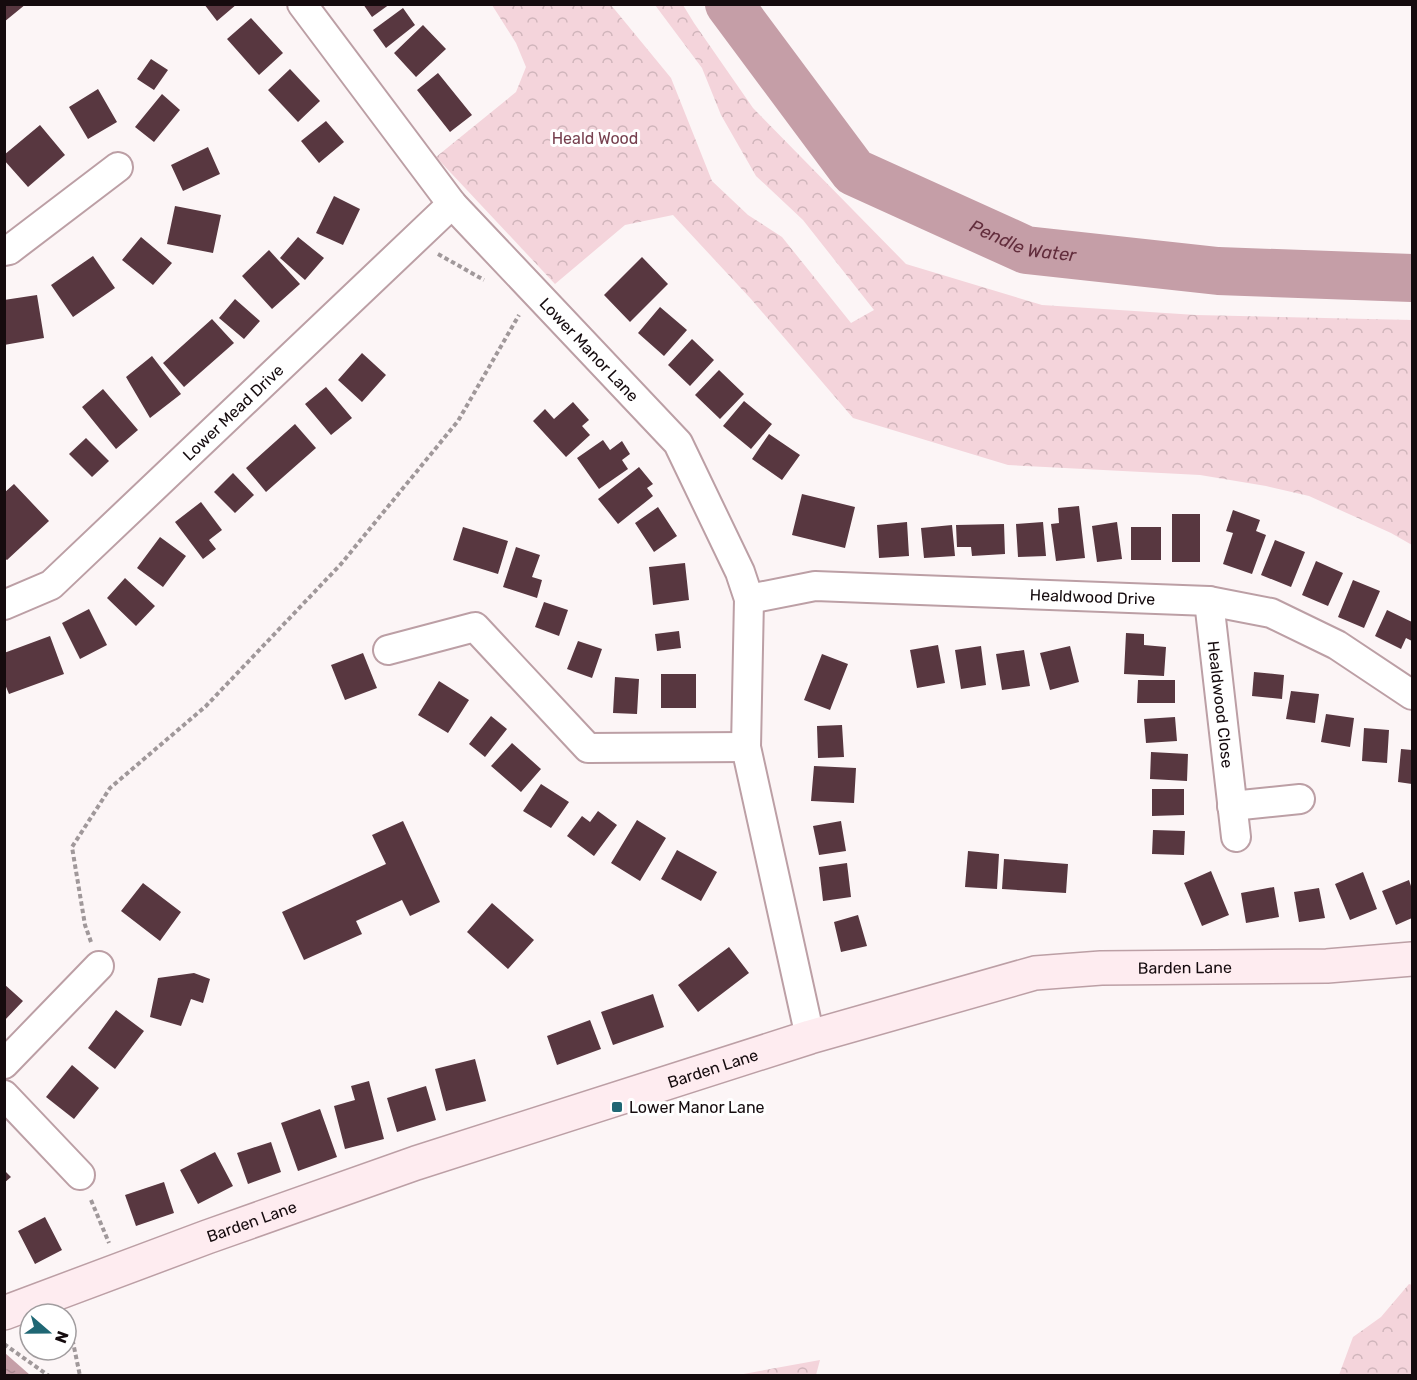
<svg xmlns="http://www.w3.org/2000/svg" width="1417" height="1380" viewBox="0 0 1417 1380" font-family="Rubik,sans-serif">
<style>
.forest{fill:url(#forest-crowns)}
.water{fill:url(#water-ripples)}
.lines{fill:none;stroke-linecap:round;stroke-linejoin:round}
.river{stroke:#c59ea7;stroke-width:48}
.building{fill:#583740}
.street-casing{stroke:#bc9fa5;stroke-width:32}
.secondary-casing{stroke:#bc9fa5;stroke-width:36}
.path{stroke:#a0989a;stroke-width:4;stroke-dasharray:4.5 3;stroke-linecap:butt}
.street{stroke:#fff;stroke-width:28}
.secondary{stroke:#feecf0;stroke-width:33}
.poi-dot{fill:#1f6774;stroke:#fff;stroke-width:2}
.labels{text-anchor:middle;stroke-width:6;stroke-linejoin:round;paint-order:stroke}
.park-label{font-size:16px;fill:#77404f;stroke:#fff}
.street-label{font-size:16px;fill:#150b0e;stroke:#fff}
.poi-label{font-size:16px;fill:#150b0e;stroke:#fff;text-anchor:start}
.water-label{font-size:18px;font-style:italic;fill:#622d3c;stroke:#fff}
</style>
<defs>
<pattern id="forest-crowns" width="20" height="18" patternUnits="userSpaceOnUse" patternTransform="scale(1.5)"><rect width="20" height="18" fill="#f4d4db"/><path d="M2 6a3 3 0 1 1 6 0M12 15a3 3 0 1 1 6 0" fill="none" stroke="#d0b5bb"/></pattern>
<pattern id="water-ripples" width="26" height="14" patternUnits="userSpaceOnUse" patternTransform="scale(1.5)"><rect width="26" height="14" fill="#c59ea7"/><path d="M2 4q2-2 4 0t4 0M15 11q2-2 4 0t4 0" fill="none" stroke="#a8878f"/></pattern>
</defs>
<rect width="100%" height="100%" fill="#fcf5f6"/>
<!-- forest -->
<path class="forest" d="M492 5H611L671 78 712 181 748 215 782 237 851 323 874 310 803 220 756 176 721 115 702 68 655 5H683L694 23 753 108 906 264 1042 305 1196 315 1412 320V545L1391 533 1309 496 1266 486 1200 475 1008 465 853 418 751 299 673 215 625 225 555 284 436 157 516 92 526 67 516 43Z
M1409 1284 1412 1285V1375H1339L1353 1337 1381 1317Z
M820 1360 816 1375H738Z"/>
<!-- water -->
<path class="water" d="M5 1353 30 1375H5Z"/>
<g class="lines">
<!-- river -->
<path class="river" id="s1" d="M729 4 854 172 1026 250 1218 271 1412 278"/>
</g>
<!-- building -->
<path class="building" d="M4 4H26L4 22Z
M204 4H237L217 21Z
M363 4H390L372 17Z
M403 8 415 25 386 48 373 30Z
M251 18 283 53 259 75 227 39Z
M423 25 446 49 416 77 394 53Z
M151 59 168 70 154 90 137 79Z
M290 69 320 101 298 122 268 90Z
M438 73 472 115 450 132 417 90Z
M98 89 117 122 88 139 69 107Z
M162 94 180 110 154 142 135 127Z
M326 121 344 142 319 163 301 141Z
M40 125 65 155 28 187 4 160V155Z
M208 147 220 174 183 191 171 165Z
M334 196 360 209 343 245 316 233Z
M175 206 221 215 213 253 167 244Z
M141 237 172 263 153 285 122 260Z
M298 237 324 258 305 280 280 258Z
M269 250 300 284 272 309 242 276Z
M93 256 115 288 73 317 51 285Z
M642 257 668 284 630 322 604 295Z
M37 295 44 338 4 345V300Z
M235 299 260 321 244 339 219 318Z
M660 307 687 330 664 356 638 333Z
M212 319 234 343 184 387 163 363Z
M692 339 714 360 690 386 668 365Z
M362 353 386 375 362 402 338 380Z
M152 356 181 394 150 418 126 377Z
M719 370 744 394 720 419 695 395Z
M326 387 352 418 331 435 305 404Z
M103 389 138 430 116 449 82 407Z
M744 401 772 424 751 449 723 426Z
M573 402 589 420 582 426 590 435 566 457 533 421 545 409 554 419Z
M295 424 316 448 266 492 246 468Z
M769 434 800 455 782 480 752 459Z
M86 438 109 461 92 477 69 454Z
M603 440 610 450 622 441 630 454 622 460 628 469 599 489 577 458Z
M639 467 653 484 647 488 653 496 618 524 598 499Z
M233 473 254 495 235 513 214 492Z
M14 484 49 521 7 560 4 558V493Z
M802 494 855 507 845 548 792 535Z
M201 502 222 530 209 540 216 549 203 559 175 522Z
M1079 506 1085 558 1056 561 1051 524 1059 523 1058 508Z
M658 507 677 536 654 552 635 523Z
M1233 510 1260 520 1256 531 1266 535 1252 574 1223 564 1233 533 1226 531Z
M1172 514H1200V562H1172Z
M907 522 909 556 879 558 877 525Z
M1043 522 1046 556 1018 557 1016 524Z
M1117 522 1122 559 1097 562 1092 526Z
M1004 524 1005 554 972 556 971 547H957L956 525Z
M952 525 955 556 924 558 921 528Z
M463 527 508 541 498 574 453 560Z
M1131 527H1161V560H1131Z
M160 537 186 556 163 587 137 568Z
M1275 540 1305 552 1291 587 1261 575Z
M516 547 540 555 532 577 542 580 537 598 503 587Z
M1316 561 1343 573 1328 606 1302 595Z
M685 563 689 600 653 605 649 567Z
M125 578 155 606 136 626 107 598Z
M1353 580 1380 591 1364 628 1338 617Z
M544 602 568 610 559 636 535 627Z
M89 609 107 645 80 659 62 623Z
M1387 610 1412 622V641L1406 638 1401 649 1375 636Z
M679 631 681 648 657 651 655 634Z
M1126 633 1144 634V645L1166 647 1164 676 1124 674Z
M50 636 64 674 9 694 4 682V653Z
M578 641 602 649 592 678 567 669Z
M938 645 945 683 917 688 910 650Z
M981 646 986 685 961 689 955 650Z
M1070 646 1079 682 1050 690 1040 653Z
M1024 650 1030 686 1002 690 996 654Z
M363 653 377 688 345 700 331 665Z
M822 654 848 664 830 710 804 700Z
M1254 672 1284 675 1282 699 1252 696Z
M661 674H696V708H661Z
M615 677 639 679 637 714 613 713Z
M1138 680H1175V703H1137Z
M439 681 469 700 448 733 418 715Z
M1291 691 1319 694 1315 723 1286 719Z
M1326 714 1354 718 1350 747 1321 742Z
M491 716 507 729 485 757 469 744Z
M1175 717 1177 741 1146 743 1144 719Z
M842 725 844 757 818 758 817 726Z
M1364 728 1389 730 1387 763 1362 761Z
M512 743 541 769 521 792 491 766Z
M1401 749 1412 750V784L1398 782Z
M1151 752 1188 754 1187 781 1150 779Z
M814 766 856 768 854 803 811 801Z
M541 784 569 802 551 828 523 811Z
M1152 789H1184V815L1152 816Z
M598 811 617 825 594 856 567 836 582 816 590 822Z
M637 820 666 838 640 881 611 863Z
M403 821 440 902 410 916 402 900 356 921 362 934 304 960 282 912 386 864 372 835Z
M841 821 846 851 819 855 813 826Z
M1153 830 1185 831 1184 855 1152 854Z
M677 850 717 872 701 901 661 879Z
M968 851 999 854 997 889 965 887Z
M1004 859 1068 864 1066 893 1002 889Z
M847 863 851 897 823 901 819 867Z
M1211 871 1229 915 1202 926 1184 883Z
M1363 872 1377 909 1350 920 1335 884Z
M1409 880 1412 889V918L1396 925 1382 891Z
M143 883 181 912 160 941 121 911Z
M1274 887 1279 917 1246 923 1241 893Z
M1319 888 1325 918 1299 922 1294 892Z
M492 903 534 940 508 969 467 932Z
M858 915 867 946 841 952 834 922Z
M729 947 749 973 698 1012 678 985Z
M194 973 210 979 203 1003 191 999 181 1026 150 1017 158 978Z
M4 984 23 1001 4 1021Z
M653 994 664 1027 613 1045 601 1012Z
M116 1010 144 1031 115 1069 88 1048Z
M590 1020 601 1049 557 1065 547 1036Z
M475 1059 486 1101 446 1111 435 1069Z
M72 1065 99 1088 74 1119 46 1097Z
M369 1081 384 1139 345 1149 334 1106 355 1100 351 1086Z
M426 1086 436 1120 397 1132 387 1098Z
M320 1109 337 1157 298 1171 281 1123Z
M271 1142 281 1172 248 1184 237 1153Z
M215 1152 233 1186 198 1204 180 1170Z
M4 1170 11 1177 4 1183Z
M164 1182 174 1213 136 1226 125 1195Z
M45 1217 62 1250 35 1264 18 1231Z"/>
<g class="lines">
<!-- street casing -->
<g class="street-casing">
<g id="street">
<path id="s2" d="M302 4 452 204 678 443 740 572 749 599 746 747 810 1037"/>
<path d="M4 251 9 250 118 167"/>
<path id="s3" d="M749 599 815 586 1209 601 1271 613 1337 645 1412 695"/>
<path id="s4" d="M1209 601 1236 837"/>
<path id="s5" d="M4 605 51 585 452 204"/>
<path d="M388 650 475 627 588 748 746 747"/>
<path d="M1232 806 1300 799"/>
<path d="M4 1064 99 966"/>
<path d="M4 1095 80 1175"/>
</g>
</g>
<!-- secondary casing -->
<g class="secondary-casing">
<g id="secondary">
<path id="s6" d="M4 1313 207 1237 416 1163 810 1037 1035 973 1101 968 1327 966 1412 959"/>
</g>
</g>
<!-- path -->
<path class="path" d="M438 254 484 280
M91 942 85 925 72 847 110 788 206 706 341 564 458 421 519 315
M91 1200 109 1243
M68 1318 80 1376
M4 1344 49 1376"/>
<!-- street -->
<use href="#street" class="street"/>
<!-- secondary -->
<use href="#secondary" class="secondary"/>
</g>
<!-- markers -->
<rect class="poi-dot" x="611" y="1101" width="12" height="12" rx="3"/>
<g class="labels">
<!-- park labels -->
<g class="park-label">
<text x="595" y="144">Heald Wood</text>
</g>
<!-- street labels -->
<g class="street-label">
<text dy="6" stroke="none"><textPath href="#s2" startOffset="450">Lower Manor Lane</textPath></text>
<text dy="6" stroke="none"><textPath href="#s5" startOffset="302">Lower Mead Drive</textPath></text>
<text dy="6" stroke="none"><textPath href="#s3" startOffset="345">Healdwood Drive</textPath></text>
<text dy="6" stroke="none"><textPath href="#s4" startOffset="104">Healdwood Close</textPath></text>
<text dy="6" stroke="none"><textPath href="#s6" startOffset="1236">Barden Lane</textPath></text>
<text dy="6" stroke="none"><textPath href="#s6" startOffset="750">Barden Lane</textPath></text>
<text dy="6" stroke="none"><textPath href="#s6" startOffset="264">Barden Lane</textPath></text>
</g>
<!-- poi labels -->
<g class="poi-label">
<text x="629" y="1113">Lower Manor Lane</text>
</g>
<!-- water labels -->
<g class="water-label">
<text dy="6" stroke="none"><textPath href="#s1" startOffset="393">Pendle Water</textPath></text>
</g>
</g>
<!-- border -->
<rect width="1417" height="1380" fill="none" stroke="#150b0e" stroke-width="12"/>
<!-- north arrow -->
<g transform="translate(48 1332) rotate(110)"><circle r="28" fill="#ffffff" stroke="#a19d9f" stroke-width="1.5"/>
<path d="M0-4.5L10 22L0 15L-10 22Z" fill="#1f6774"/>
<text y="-9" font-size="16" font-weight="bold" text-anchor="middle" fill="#150b0e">N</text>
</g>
</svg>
